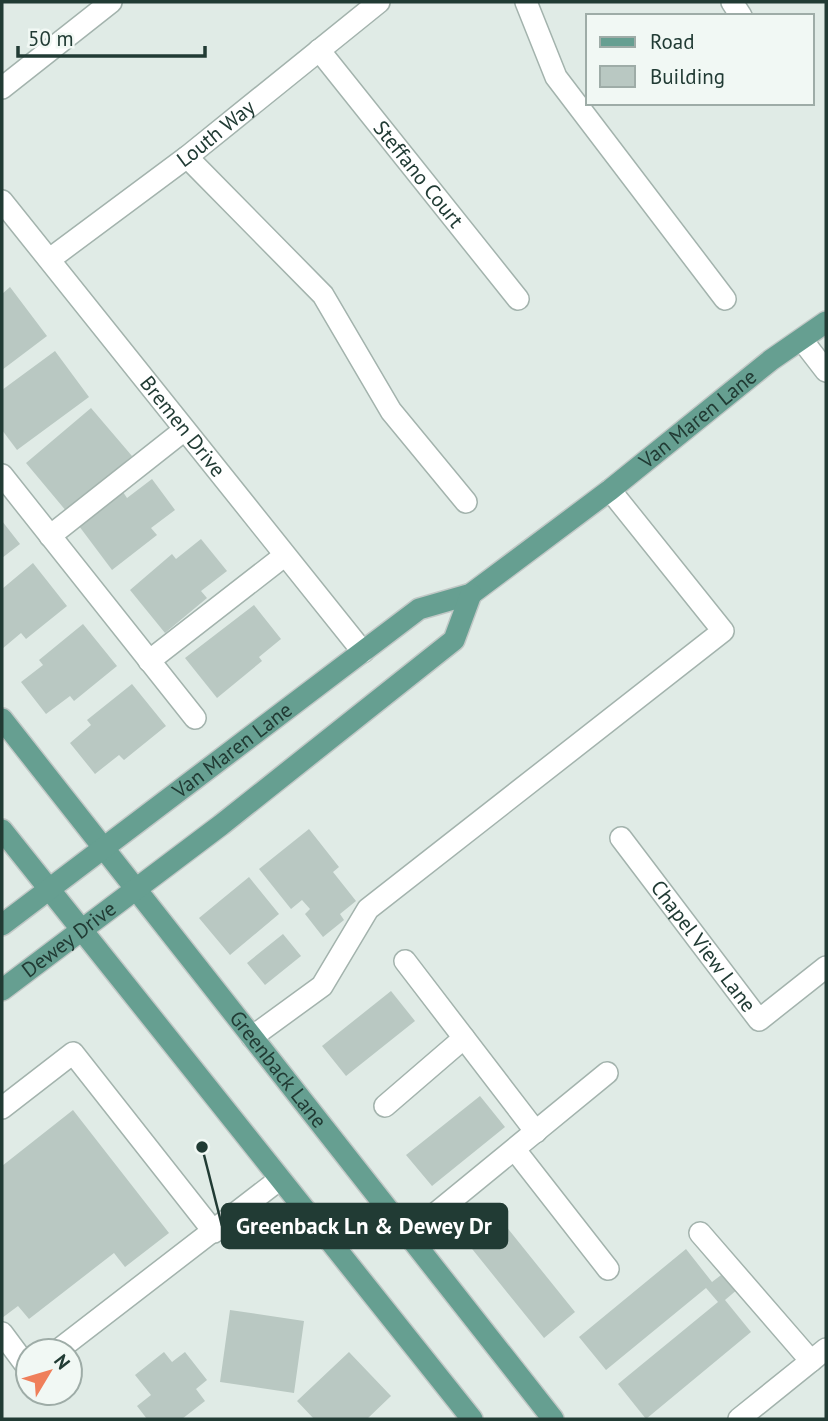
<svg xmlns="http://www.w3.org/2000/svg" width="828" height="1421" viewBox="0 0 828 1421" font-family="'PT Sans',sans-serif">
<style>
.building{fill:#b9c8c2}
.lines{fill:none;stroke-linecap:round;stroke-linejoin:round}
.minor-casing{stroke:#a3b3ad;stroke-width:24}
.major-casing{stroke:#c1c8c6;stroke-width:24}
.minor{stroke:#fff;stroke-width:21}
.major{stroke:#669f91;stroke-width:21}
.labels{text-anchor:middle;stroke-width:5;stroke-linejoin:round;paint-order:stroke}
.street-label{font-size:21px;fill:#213b34;stroke:#f1f8f4}
.leader{fill:none;stroke:#213b34;stroke-width:2.5}
.callout-dot{fill:#213b34;stroke:#f1f8f4;stroke-width:2.5}
.callout{fill:#213b34;stroke:#213b34;stroke-width:2.5}
.callout-label{font-size:23px;text-anchor:middle;font-weight:bold;fill:#fff}
</style>
<rect width="100%" height="100%" fill="#e0ebe6"/>
<!-- building -->
<path class="building" d="M10 287 47 336 2 370V294Z
M55 351 89 397 17 450 2 430V390Z
M91 408 132 456 67 512 26 463Z
M152 479 175 510 151 528 157 535 112 570 79 526 123 492 127 498Z
M2 521 20 544 2 558Z
M201 539 227 571 201 591 207 598 165 633 130 590 172 554 176 559Z
M33 563 67 606 26 639 21 633 2 649V589Z
M254 605 281 639 259 657 262 661 217 698 185 658Z
M83 624 117 666 74 701 70 696 46 714 21 682 43 665 39 660Z
M132 684 166 726 124 760 119 755 95 774 70 743 91 725 87 720Z
M309 829 339 867 333 872 356 901 340 914 344 920 323 937 305 914 310 909 302 900 291 909 259 869Z
M249 877 279 914 230 955 199 918Z
M283 934 301 956 265 985 247 963Z
M391 991 415 1021 346 1076 322 1046Z
M480 1096 505 1127 432 1186 406 1155Z
M73 1110 169 1233 125 1267 114 1253 29 1319 18 1306 2 1318V1166Z
M488 1204 575 1312 544 1338 456 1229Z
M686 1249 712 1282 725 1272 738 1289 725 1300 751 1332 646 1419 618 1384 718 1302 706 1288 606 1370 579 1337Z
M230 1310 304 1321 294 1393 220 1382Z
M164 1352 172 1362 185 1352 207 1380 196 1389 205 1401 182 1419H147L137 1406 151 1395 135 1375Z
M349 1352 391 1396 367 1419H314L297 1401Z"/>
<g class="lines">
<!-- minor casing -->
<g class="minor-casing">
<g id="minor">
<path d="M526 2 556 77 725 299"/>
<path d="M732 2 741 16"/>
<path id="s1" d="M319 50 518 299"/>
<path d="M2 88 111 2"/>
<path d="M187 157 323 295 391 411 466 502"/>
<path id="s2" d="M2 201 363 652"/>
<path id="s3" d="M50 259 187 157 379 2"/>
<path d="M802 340 826 371"/>
<path d="M2 475 195 718"/>
<path d="M50 536 183 431"/>
<path d="M149 661 284 556"/>
<path id="s4" d="M621 838 759 1020 826 967"/>
<path d="M405 961 536 1132"/>
<path d="M252 1037 322 986 368 909 723 631 610 490"/>
<path d="M385 1106 464 1038"/>
<path d="M2 1108 73 1053 214 1232"/>
<path d="M515 1150 608 1269"/>
<path d="M700 1233 811 1361"/>
<path d="M408 1236 607 1073"/>
<path d="M2 1333 28 1368"/>
<path d="M57 1351 280 1179"/>
<path d="M739 1419 826 1349"/>
</g>
</g>
<!-- major casing -->
<g class="major-casing">
<g id="major">
<path id="s5" d="M2 719 553 1419"/>
<path d="M2 830 472 1419"/>
<path id="s6" d="M2 925 419 609 471 594 610 490 771 360 826 322"/>
<path id="s7" d="M2 990 221 825 454 640 471 594"/>
</g>
</g>
<!-- minor -->
<use href="#minor" class="minor"/>
<!-- major -->
<use href="#major" class="major"/>
</g>
<g class="labels">
<!-- street labels -->
<g class="street-label">
<text dy="7" stroke="none"><textPath href="#s3" startOffset="208">Louth Way</textPath></text>
<text dy="7" stroke="none"><textPath href="#s1" startOffset="159">Steffano Court</textPath></text>
<text dy="7" stroke="none"><textPath href="#s6" startOffset="864">Van Maren Lane</textPath></text>
<text dy="7" stroke="none"><textPath href="#s2" startOffset="289">Bremen Drive</textPath></text>
<text dy="7" stroke="none"><textPath href="#s6" startOffset="289">Van Maren Lane</textPath></text>
<text dy="7" stroke="none"><textPath href="#s7" startOffset="84">Dewey Drive</textPath></text>
<text dy="7" stroke="none"><textPath href="#s4" startOffset="136">Chapel View Lane</textPath></text>
<text dy="7" stroke="none"><textPath href="#s5" startOffset="446">Greenback Lane</textPath></text>
</g>
</g>
<!-- callouts -->
<path class="leader" d="M202 1147L222 1226"/>
<circle class="callout-dot" cx="202" cy="1147" r="7"/>
<rect class="callout" x="222" y="1204" width="285" height="44" rx="7"/>
<g class="callout-label">
<text x="364" y="1234">Greenback Ln &amp; Dewey Dr</text>
</g>
<!-- border -->
<rect width="828" height="1421" fill="none" stroke="#213b34" stroke-width="7"/>
<!-- legend -->
<rect x="586" y="14" width="228" height="91" fill="#f1f8f4" stroke="#9eaca7" stroke-width="2"/>
<rect x="600" y="37" width="35" height="10" fill="#669f91" stroke="#9eaca7" stroke-width="2"/>
<text x="650" y="49" font-size="21" fill="#213b34">Road</text>
<rect x="600" y="66" width="35" height="21" fill="#b9c8c2" stroke="#9eaca7" stroke-width="2"/>
<text x="650" y="84" font-size="21" fill="#213b34">Building</text>
<!-- north arrow -->
<g transform="translate(49 1372) rotate(52)"><circle r="33" fill="#f1f8f4" stroke="#9eaca7" stroke-width="2"/>
<path d="M0-5L12 26L0 18L-12 26Z" fill="#ef7f5a"/>
<text y="-10" font-size="19" font-weight="bold" text-anchor="middle" fill="#213b34">N</text>
</g>
<!-- scale -->
<path d="M18 46v10h187v-10" fill="none" stroke="#213b34" stroke-width="3.5"/>
<text x="28" y="46" font-size="21" fill="#213b34" stroke="#f1f8f4" stroke-width="5" paint-order="stroke">50 m</text>
</svg>
